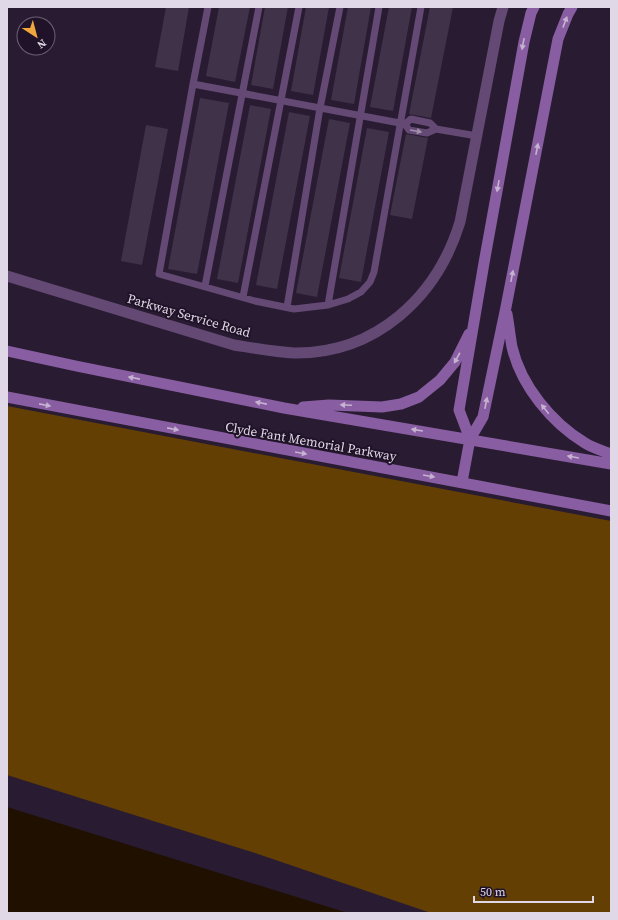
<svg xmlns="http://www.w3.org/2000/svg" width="618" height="920" viewBox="0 0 618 920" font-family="'Source Serif 4',serif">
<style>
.green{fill:#633f03}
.water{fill:#1f1000}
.building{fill:#403249}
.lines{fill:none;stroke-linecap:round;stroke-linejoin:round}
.service{stroke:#634973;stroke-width:7}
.minor{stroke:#634973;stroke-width:11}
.secondary{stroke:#885da1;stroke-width:11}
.oneway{fill:#c6b3d1}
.oneway2{fill:#a290ac}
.labels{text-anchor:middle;stroke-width:4;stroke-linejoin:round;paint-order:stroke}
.street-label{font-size:13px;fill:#e0d8e6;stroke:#201228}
</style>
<rect width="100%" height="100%" fill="#291c32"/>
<!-- green -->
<path class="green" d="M7 406 611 521V913H431L255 853 7 775Z"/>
<!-- water -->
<path class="water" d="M7 807 348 913H7Z"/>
<!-- building -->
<path class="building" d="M166 7H189L178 71 155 67Z
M219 7H250L235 82 206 76Z
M265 7H288L273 89 251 85Z
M306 7H329L313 95 291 91Z
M348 7H371L354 104 331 100Z
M389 7H412L393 111 370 107Z
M430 7H453L431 118 409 114Z
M200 98 229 103 197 274 168 269Z
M250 105 271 109 238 283 217 279Z
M289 112 310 116 277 289 256 285Z
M329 119 350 123 317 297 296 293Z
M146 125 168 129 142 265 121 261Z
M367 128 389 132 361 282 339 278Z
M406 134 428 138 412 219 390 215Z"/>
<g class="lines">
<!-- service -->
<path class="service" d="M208 7 193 84 159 274 255 301 294 309 328 305 348 299 361 292 370 282 374 272C390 184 405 95 421 7
M193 84 405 124
M436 129 430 123 411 119 405 124 409 130 427 133 436 129 477 136
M205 286 259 7
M243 297 299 7
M328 305 379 7
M287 307 320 108 340 7"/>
<!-- minor -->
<path class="minor" d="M7 276 234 345C254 348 274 352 294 353 376 354 437 297 460 222L499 21 503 7"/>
<!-- secondary -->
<path class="secondary" d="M507 314C509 325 510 336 512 347 521 386 552 423 585 443 593 448 603 451 611 454
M7 351 76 366 284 408 611 464
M7 397 611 511
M303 407 329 405 382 407 401 404 419 397 440 380 455 362 469 334
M470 439 459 410 484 263 524 42 531 13 534 7
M462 482 470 439 483 417 506 307 558 39 568 14 572 7"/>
</g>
<!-- one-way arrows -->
<defs><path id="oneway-solid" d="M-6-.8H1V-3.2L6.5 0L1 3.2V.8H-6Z"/></defs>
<g class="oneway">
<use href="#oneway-solid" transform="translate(565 22) rotate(-70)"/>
<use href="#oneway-solid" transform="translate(523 44) rotate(101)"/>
<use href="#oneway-solid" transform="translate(537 149) rotate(-79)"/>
<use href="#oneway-solid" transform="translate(498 186) rotate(100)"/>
<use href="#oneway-solid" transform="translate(512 276) rotate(-79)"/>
<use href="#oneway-solid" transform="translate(457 358) rotate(119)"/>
<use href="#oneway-solid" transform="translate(134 378) rotate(-169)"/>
<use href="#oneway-solid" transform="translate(261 403) rotate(-169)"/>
<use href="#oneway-solid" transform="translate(486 403) rotate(-79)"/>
<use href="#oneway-solid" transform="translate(45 405) rotate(11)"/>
<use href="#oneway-solid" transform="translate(346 405) rotate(-177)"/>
<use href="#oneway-solid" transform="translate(545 409) rotate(-129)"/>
<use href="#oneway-solid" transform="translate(173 429) rotate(11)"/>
<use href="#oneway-solid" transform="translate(417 430) rotate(-171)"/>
<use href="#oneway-solid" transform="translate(301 453) rotate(10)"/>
<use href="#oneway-solid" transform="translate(573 457) rotate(-170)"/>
<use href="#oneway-solid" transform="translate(429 476) rotate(10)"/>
</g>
<use class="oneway2" href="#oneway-solid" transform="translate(416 131) rotate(10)"/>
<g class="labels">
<!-- street labels -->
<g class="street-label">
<text transform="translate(189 315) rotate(16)" y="5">Parkway Service Road</text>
<text transform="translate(311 441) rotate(10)" y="5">Clyde Fant Memorial Parkway</text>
</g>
</g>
<!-- border -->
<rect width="618" height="920" fill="none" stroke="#e0d8e6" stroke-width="16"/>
<!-- north arrow -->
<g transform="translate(36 36) rotate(144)"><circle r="19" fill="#201228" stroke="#6d6174"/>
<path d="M0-3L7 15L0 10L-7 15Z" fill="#efa73e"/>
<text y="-6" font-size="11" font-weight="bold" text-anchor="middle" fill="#e0d8e6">N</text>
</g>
<!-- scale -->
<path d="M474 896v6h119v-6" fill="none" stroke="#e0d8e6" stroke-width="2"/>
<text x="480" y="896" font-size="12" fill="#e0d8e6" stroke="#201228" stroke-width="3" paint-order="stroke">50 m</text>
</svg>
